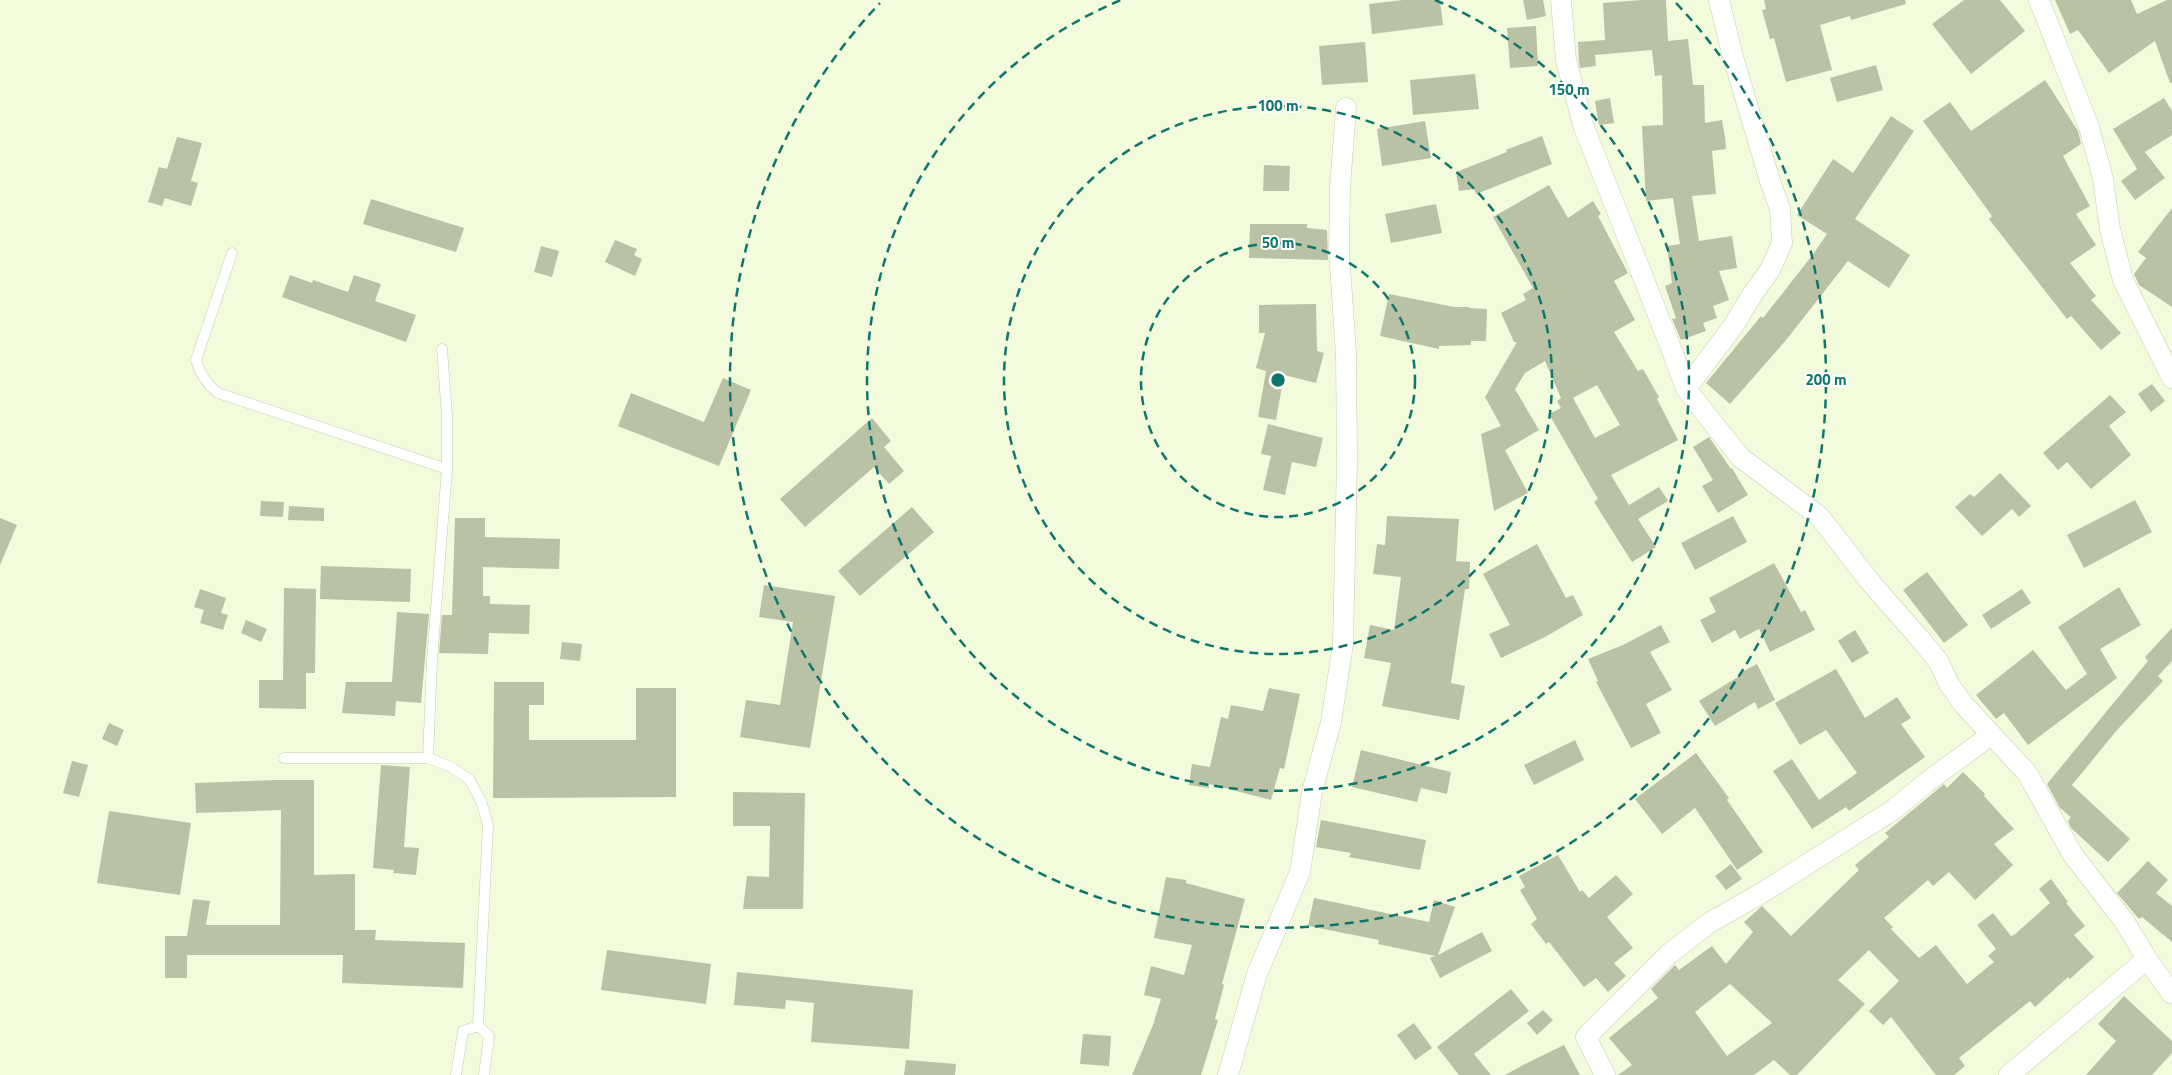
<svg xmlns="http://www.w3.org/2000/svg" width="2172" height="1075" viewBox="0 0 2172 1075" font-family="'Titillium Web',sans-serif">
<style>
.building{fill:#b9c2a4;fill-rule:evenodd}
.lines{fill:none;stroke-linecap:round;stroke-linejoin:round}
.lane-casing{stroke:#c5ceaf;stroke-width:11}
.street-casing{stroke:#c5ceaf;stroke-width:21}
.lane{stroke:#fff;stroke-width:10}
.street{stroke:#fff;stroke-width:20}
.ring{fill:none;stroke:#0f766e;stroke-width:2.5;stroke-dasharray:9 6}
.centre{fill:#0f766e;stroke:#fff;stroke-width:2.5}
.ring-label{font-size:15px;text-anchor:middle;font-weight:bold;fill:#0f766e;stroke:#fff;stroke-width:4;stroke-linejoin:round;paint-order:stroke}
</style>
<rect width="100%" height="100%" fill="#f2fbdc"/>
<!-- building -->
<path class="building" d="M1403 0H1440L1443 25 1372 34 1369 4Z
M1523 0H1543L1546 16 1527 20Z
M1641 0H1666L1668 41 1688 39 1693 85H1704L1705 123 1722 120 1725 137 1726 149 1712 151 1716 194 1692 196 1699 241 1732 236 1737 268 1719 271 1729 300 1713 306 1717 318 1703 323 1706 331 1681 340 1672 319 1676 318 1665 286 1672 283 1667 246 1680 244 1673 198 1646 201 1642 126 1663 125 1662 75 1655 76 1652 50 1595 55 1596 66 1580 68 1579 62 1578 42 1605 40 1603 3Z
M1764 0H1905L1906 4 1851 20 1850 16 1820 25 1832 70 1786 82 1774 38 1770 39 1762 10 1766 9Z
M1964 0H2000L2025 31 1971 74 1932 24Z
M2055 0H2131L2137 14 2167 0H2172V83H2170L2155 41 2109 73 2078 30 2070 34Z
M1536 26 1538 66 1510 68 1507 28Z
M1365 42 1368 82 1322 85 1319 46Z
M1876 65 1883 90 1837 102 1830 78Z
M1475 74 1479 109 1413 115 1410 80Z
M2045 80 2078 131 2081 144 2063 156 2090 206 2076 214 2096 245 2070 263 2096 296 2091 300 2121 333 2101 350 2071 316 2067 319 1989 219 1992 216 1923 121 1950 102 1971 131Z
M1610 98 1614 123 1599 125 1595 101Z
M2164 98 2172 111V135L2145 152 2165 178 2135 200 2121 181 2137 169 2113 129Z
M1891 116 1914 131 1855 219 1910 255 1889 288 1848 261 1787 339 1730 404 1706 383 1761 316 1763 318 1814 253 1827 234 1797 215 1833 159 1853 173Z
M1425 121 1431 158 1382 166 1377 129Z
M1542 136 1552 164 1476 194 1474 189 1459 191 1456 172 1507 152 1506 150Z
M177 137 202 143 191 181 198 183 191 206 165 198 162 206 148 202 159 167 167 169Z
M1264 165 1290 166 1289 191H1263Z
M1549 185 1568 218 1593 201 1601 214 1598 216 1628 273 1614 281 1635 320 1614 332 1638 371 1643 369 1659 397 1657 399 1678 440 1611 475 1629 505 1659 487 1668 501 1638 519 1656 547 1632 562 1594 502 1598 499 1549 414 1561 408 1557 401 1561 398 1545 361 1525 373 1515 389 1539 430 1505 450 1528 493 1494 511 1481 434 1501 426 1485 397 1517 342H1514L1501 313 1526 300 1523 294 1533 288 1493 217ZM1597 385 1620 425 1595 438 1573 398Z
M371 199 464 228 456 252 363 224Z
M1436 204 1442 233 1391 243 1385 214Z
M2172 208V307L2139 285 2134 274 2146 258 2138 252Z
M1250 224H1307V228L1327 230 1328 260 1249 258Z
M615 240 637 249 634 255 642 259 635 276 605 262Z
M541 246 559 251 552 277 534 272Z
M290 275 312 283 313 280 348 292 354 275 381 284 375 301 416 315 406 342 282 297Z
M1389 294 1454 307H1469V308L1487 309 1486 341H1471V345L1439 346V349L1380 336Z
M1316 304 1317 351 1324 353 1316 383 1284 375 1276 420 1258 417 1266 371 1256 368 1265 333H1259V305Z
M723 378 751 390 719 466 618 426 631 393 704 422Z
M2152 384 2165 401 2151 412 2138 394Z
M2110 395 2126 412 2109 426 2131 455 2091 489 2067 462 2058 470 2043 453Z
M872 418 891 441 884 447 904 471 889 484 874 467 805 527 780 499Z
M1268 424 1323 438 1316 467 1292 462 1285 495 1263 490 1271 456 1261 454Z
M1709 437 1731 469 1732 468 1748 495 1718 513 1702 486 1713 480 1693 447Z
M2000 473 2031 506 2019 517 2012 509 1982 536 1955 507 1970 494 1974 497Z
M2135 500 2152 532 2084 568 2067 535Z
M261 501 284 502 283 517 260 516Z
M289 506 324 508V521L288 520Z
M912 507 934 532 860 596 838 571Z
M1387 516 1459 519 1456 561 1470 562 1469 589H1465L1451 683 1465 686 1459 720 1382 706 1391 663 1364 658 1370 625 1394 630 1401 577 1373 574 1377 544 1385 545Z
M1733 516 1747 542 1695 570 1681 543Z
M0 518 17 525 0 565Z
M455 518H485V537L560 539 559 569 483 567V596H490V604L530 605 529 634 489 633 488 654 439 653 442 615H452Z
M1537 544 1566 598 1573 595 1583 615 1545 637 1501 658 1489 634 1510 625 1483 574Z
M1774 563 1801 612 1805 610 1815 630 1770 652 1759 629 1740 639 1735 630 1712 643 1700 620 1716 612 1709 598Z
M321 566 411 569 410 602 320 599Z
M1927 572 1968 625 1944 643 1903 590Z
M764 585 835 596 810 748 740 737 746 700 780 705 793 622 759 617Z
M2119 587 2141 625 2100 649 2117 678 2028 745 2004 713 1996 719 1976 695 2033 650 2066 690 2087 674 2058 627Z
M284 588 316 589 315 673H306V709L259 708V680H283Z
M200 589 226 598 221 613 228 615 223 630 200 623 204 610 194 607Z
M2022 589 2031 603 1991 629 1982 615Z
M397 612 429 614 421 703 396 701 395 716 342 713 346 682H392Z
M246 620 267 629 261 642 241 633Z
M1661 625 1670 642 1650 652 1672 690 1646 704 1661 733 1631 748 1596 682 1598 681 1588 659 1623 645Z
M2172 628V661L2158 676 2163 681 2117 730 2072 785 2130 839 2108 862 2071 828 2068 821 2071 817 2060 808 2047 784 2148 661 2145 657Z
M1855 630 1869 653 1852 663 1838 641Z
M562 642 582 644 580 661 560 659Z
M1757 664 1775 700 1758 709 1755 702 1715 726 1699 701 1741 675 1740 673Z
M1836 669 1865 718 1897 697 1911 718 1901 724 1925 757 1849 811 1846 807 1812 829 1773 771 1792 759 1819 800 1857 773 1826 730 1800 745 1775 703Z
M494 682H544V705H529V740H636V688H676V797L493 798Z
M1269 688 1300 694 1284 769 1280 768 1271 800 1209 784V788L1189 785 1192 764 1210 767 1221 717 1228 719 1231 705 1263 711Z
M109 723 124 730 117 746 102 739Z
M1575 740 1584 760 1534 785 1524 765Z
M1361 750 1451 772 1447 794 1421 788 1417 802 1352 787Z
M1696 753 1729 798 1727 800 1763 852 1737 870 1695 808 1662 834 1635 799Z
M72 761 88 765 79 797 63 793Z
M381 765 410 767 404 847 419 848 416 875 393 873 394 870 373 868Z
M1963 772 1985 794 1984 796 2014 829 1994 844 2013 865 1975 900 1949 872 1933 886 1928 880 1884 918 1893 927 1891 929 1919 958 1936 945 1967 984 1994 962 1988 956 1996 949 1977 925 1993 913 2011 936 2014 935 2050 903 2039 889 2051 879 2068 902 2066 903 2085 926 2074 935 2094 957 2070 979 2068 977 2035 1007 2030 1001 1959 1058 1965 1066 1954 1075H1936L1891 1017 1883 1025 1869 1011 1899 981 1869 950 1838 980 1865 1004 1797 1075H1790L1774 1060 1754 1075H1618L1632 1065 1609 1038 1658 998 1651 989 1675 965 1679 970 1712 946 1726 964 1753 932 1744 922 1762 906 1791 936 1859 870 1855 865 1889 837 1885 833 1944 784 1947 788ZM1730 984 1772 1023 1727 1056 1695 1012Z
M277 780H314V875L355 874V930H376L375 940 465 943 463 988 342 983 343 955H187V978H165V936H187L193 899 210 901 206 925H280L281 810 196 813 195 783Z
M733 792 805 793 803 909H743L747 876 769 877 770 826H733Z
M109 811 191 823 180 895 97 883Z
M1321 820 1426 840 1420 870 1349 857 1351 853 1316 847Z
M1558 855 1580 892 1582 890 1589 898 1616 875 1633 894 1607 917 1633 948 1614 963 1626 976 1608 992 1596 978 1584 987 1549 942 1546 944 1531 924 1537 919 1520 890 1525 887 1519 876Z
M2148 861 2168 880 2156 893 2172 906V942L2142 917 2139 919 2117 893Z
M1731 864 1742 879 1726 890 1715 876Z
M1166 877 1186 880V883L1245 899 1222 984 1224 985 1215 1019 1218 1020 1201 1075H1132L1153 1025 1161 999 1144 995 1151 966 1184 975 1192 945 1154 938Z
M1314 898 1429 922 1434 900 1455 907 1438 955 1482 932 1492 951 1440 978 1430 958 1435 956 1378 944 1379 940 1308 926Z
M607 950 711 964 706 1004 601 990Z
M737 972 913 990 909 1049 811 1042 814 1003 786 1000 785 1009 734 1005Z
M1511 989 1529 1011 1474 1054 1491 1075H1459L1437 1047Z
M2124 996 2172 1041V1053L2152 1075H2086L2116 1041 2098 1024Z
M1543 1010 1553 1020 1537 1035 1527 1023Z
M1414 1023 1432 1048 1415 1060 1397 1035Z
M1083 1034 1111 1036 1109 1066 1080 1064Z
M1564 1045 1580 1075H1505L1525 1064Z
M906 1060 956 1064 955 1075H904Z"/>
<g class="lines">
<!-- lane casing -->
<g class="lane-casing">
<path id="lane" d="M232 253 196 360C200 374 206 384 218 393L447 469
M284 758H428L451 767 469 779 481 801 488 825 478 1026
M428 758 432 660 447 469V416L442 349
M478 1026 489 1036 484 1075
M456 1075 463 1031 478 1026"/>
</g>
<!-- street casing -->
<g class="street-casing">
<path id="street" d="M1561 0 1566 60 1583 125 1671 348 1686 389 1740 457 1819 516 1871 583 1921 640 1938 661 1949 684 1964 705 2027 773 2073 855 2124 921 2147 959 2172 994
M2039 0 2089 127 2103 179 2110 229 2123 280 2172 378
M1686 389 1734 325 1752 295 1770 270 1782 243 1780 209 1770 181 1733 57 1719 0
M1228 1075 1257 974 1300 872 1312 792 1331 722 1343 644 1347 461 1346 354 1339 251 1340 187 1346 108
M1605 1075 1586 1037 1669 954 1709 923 1760 894 1893 810 1927 782 1991 735
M2009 1075 2147 959"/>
</g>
<!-- lane -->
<use href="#lane" class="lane"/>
<!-- street -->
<use href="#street" class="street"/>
</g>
<!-- distance rings -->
<g class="ring">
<circle cx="1278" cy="380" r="137"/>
<circle cx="1278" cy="380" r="274"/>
<path d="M1435 0A411 411 0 1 1 1121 0"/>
<path d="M1676 3A548 548 0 1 1 880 3"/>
</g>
<circle cx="1278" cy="380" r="8" class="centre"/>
<g class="ring-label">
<text x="1569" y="95">150 m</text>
<text x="1278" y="111">100 m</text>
<text x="1278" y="248">50 m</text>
<text x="1826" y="385">200 m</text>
</g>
</svg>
